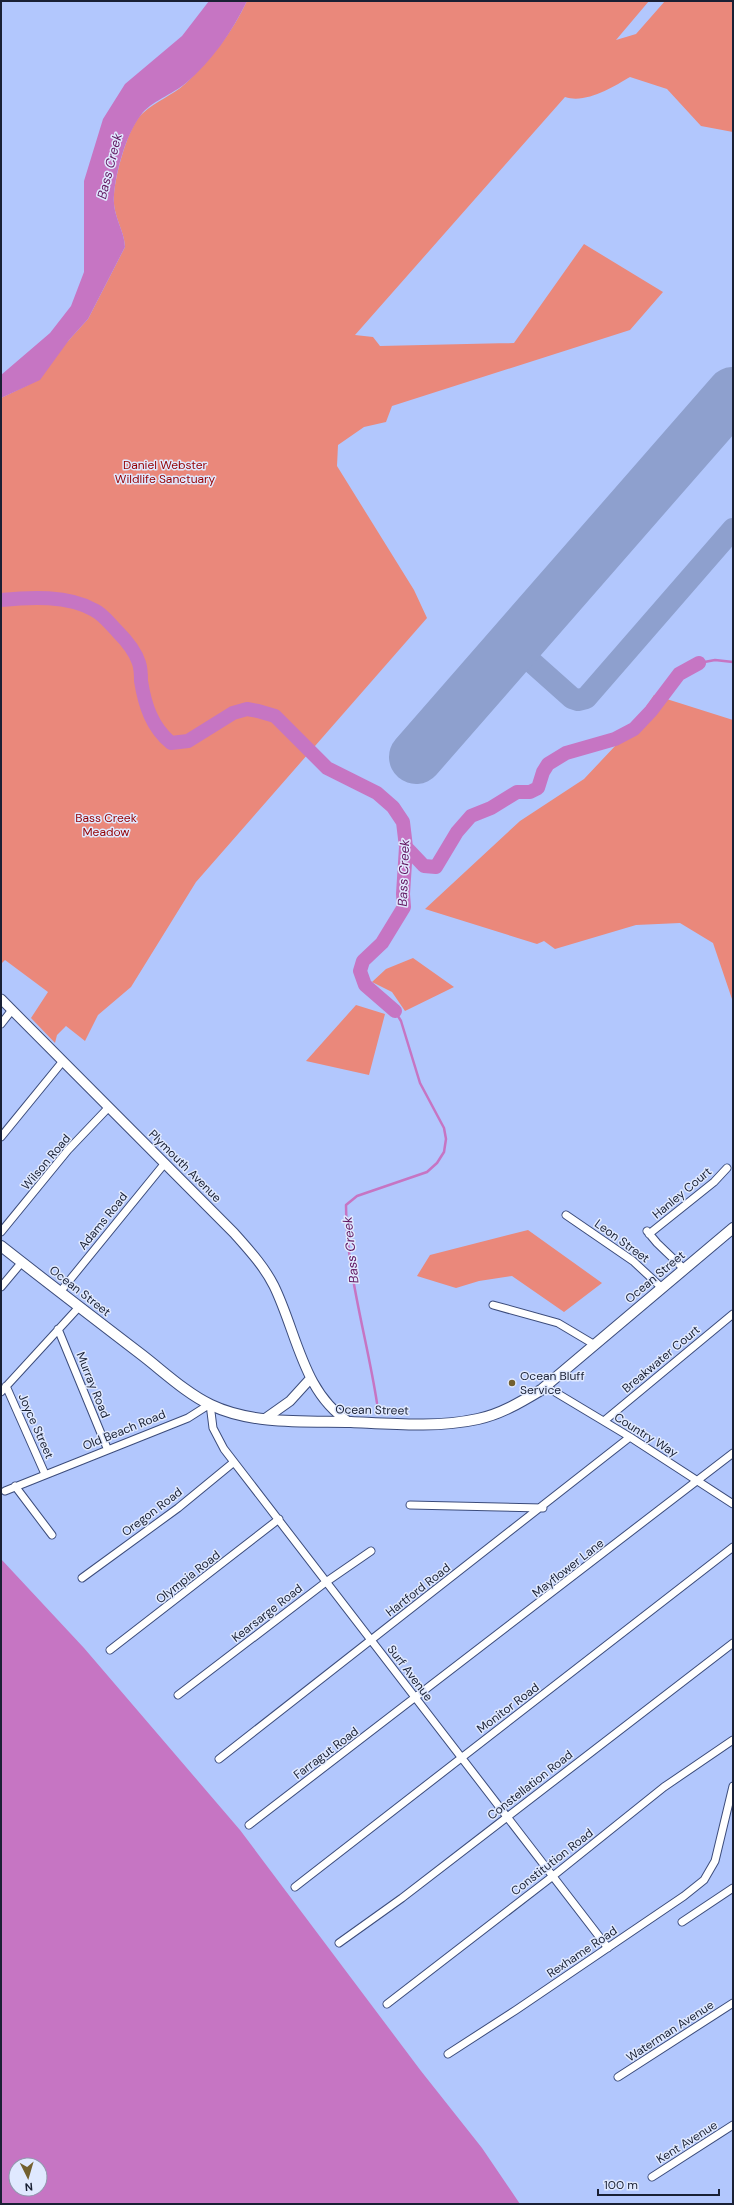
<svg xmlns="http://www.w3.org/2000/svg" width="734" height="2205" viewBox="0 0 734 2205" font-family="'DM Sans',sans-serif">
<style>
.green{fill:#ea887b}
.water{fill:#c675c3;fill-rule:evenodd}
.lines{fill:none;stroke-linecap:round;stroke-linejoin:round}
.stream{stroke:#c675c3;stroke-width:2.5}
.river{stroke:#c675c3;stroke-width:14}
.taxiway{stroke:#8ea0ce;stroke-width:22}
.runway{stroke:#8ea0ce;stroke-width:54}
.minor-casing{stroke:#3c4c7b;stroke-width:9}
.tertiary-casing{stroke:#3c4c7b;stroke-width:11}
.secondary-casing{stroke:#3c4c7b;stroke-width:12}
.minor{stroke:#fff;stroke-width:7}
.tertiary{stroke:#fff;stroke-width:9}
.secondary{stroke:#fff;stroke-width:10}
.poi-dot{fill:#73602f;stroke:#e0e9ff;stroke-width:1.5}
.labels{text-anchor:middle;stroke-width:3;stroke-linejoin:round;paint-order:stroke}
.park-label{font-size:12px;fill:#940003;stroke:#e0e9ff}
.street-label{font-size:12px;fill:#192034;stroke:#e0e9ff}
.poi-label{font-size:12px;fill:#192034;stroke:#e0e9ff;text-anchor:start}
.water-label{font-size:13px;font-style:italic;fill:#611660;stroke:#e0e9ff}
</style>
<rect width="100%" height="100%" fill="#b2c7fd"/>
<!-- green -->
<path class="green" d="M247 1H649L616 40 636 34 665 1H733V132L701 126 667 89 630 77C613 87 586 104 565 97L355 335 373 337 380 346 514 343 584 244 663 292 630 330 392 406 386 422 364 427 338 445 337 466 414 590 427 618 196 882 131 987 98 1015 85 1041 66 1026 57 1035 55 1043 31 1018 48 992 5 960 1 964V398L28 385 88 319 125 247C124 228 112 216 114 195 115 176 128 125 143 113 156 101 173 95 185 84 210 61 233 31 247 1Z
M654 695 733 720V1002L713 943 680 923 636 925 555 949 544 941 537 944 425 909 520 821 584 779 633 727Z
M413 958 454 987 405 1011 392 992 372 982 386 969Z
M356 1005 385 1014 369 1075 306 1061Z
M528 1230 602 1283 564 1312 512 1276 479 1281 456 1288 417 1276 430 1255Z"/>
<!-- water -->
<path class="water" d="M209 1H247C232 32 212 61 186 83 173 94 150 102 141 115 126 134 116 171 114 195 112 216 124 228 125 247L88 319 69 340 40 380 1 398V375L50 333 71 306 84 272V181L103 119 125 84 182 36Z
M1 1559 84 1648 240 1830 421 2071 482 2148 520 2204H1ZM16 2165H40V2189H16Z"/>
<g class="lines">
<!-- stream -->
<path class="stream" d="M699 663 715 660 733 662
M377 1403C367 1337 346 1272 346 1205L357 1196 427 1172 437 1163 444 1152 446 1139 444 1128 420 1083 401 1021 395 1011"/>
<!-- river -->
<path class="river" d="M1 600C30 597 68 595 94 610 103 614 110 624 117 631 126 640 135 650 139 663 141 669 141 676 141 681 145 706 152 727 171 743L188 741 233 713 247 709 258 711 275 716 327 768 377 793 393 807 403 822 406 847 403 894 404 907 382 943 363 961 360 971 365 985 395 1011
M406 847 424 866 436 867 457 832 471 816 491 808 517 792H530L538 788 543 772 548 764 566 753 615 739 634 729 651 711 679 674 699 663"/>
<!-- taxiway -->
<path class="taxiway" d="M707 427 733 397
M524 634 522 646 526 657 572 698 578 700 586 698 733 529"/>
<!-- runway -->
<path class="runway" d="M416 757 733 394"/>
<!-- minor casing -->
<g class="minor-casing">
<path id="minor" d="M1 1024 12 1010
M1 1137 63 1061
M566 1215 633 1261 662 1288
M647 1231 657 1243 684 1269
M1 1232 68 1150 109 1107
M649 1234 714 1182 727 1168
M1 1287 22 1262
M60 1292 165 1163
M493 1305 558 1323 595 1345
M58 1329 107 1448
M6 1386 45 1474
M545 1386 630 1437 733 1504
M1 1392 79 1307
M604 1421 733 1314
M15 1486 52 1535
M5 1491 188 1418 210 1404 213 1428 224 1449 608 1948
M410 1505 543 1508
M82 1578 178 1508 234 1462
M110 1650 279 1519
M178 1695 326 1582 371 1551
M219 1759 630 1437
M249 1825 733 1453
M295 1887 733 1547
M682 1922 733 1888
M339 1943 402 1898 733 1643
M387 2004 553 1876 664 1787 733 1740
M448 2054 516 2010 684 1896 704 1880 715 1861 733 1786
M618 2077 733 2003
M652 2177 733 2125"/>
</g>
<!-- tertiary casing -->
<g class="tertiary-casing">
<path id="tertiary" d="M1 999 234 1233C249 1250 264 1266 274 1286 297 1333 303 1393 349 1422
M266 1418 290 1401 310 1379"/>
</g>
<!-- secondary casing -->
<g class="secondary-casing">
<path id="secondary" d="M1 1246C48 1283 95 1319 142 1355 164 1372 186 1393 211 1405 253 1425 306 1421 351 1422 393 1424 437 1428 478 1419 501 1414 521 1402 541 1390L733 1228"/>
</g>
<!-- minor -->
<use href="#minor" class="minor"/>
<!-- tertiary -->
<use href="#tertiary" class="tertiary"/>
<!-- secondary -->
<use href="#secondary" class="secondary"/>
</g>
<!-- markers -->
<circle class="poi-dot" cx="512" cy="1383" r="4"/>
<g class="labels">
<!-- park labels -->
<g class="park-label">
<text x="165" y="469">Daniel Webster<tspan x="165" dy="14">Wildlife Sanctuary</tspan></text>
<text x="106" y="822">Bass Creek<tspan x="106" dy="14">Meadow</tspan></text>
</g>
<!-- street labels -->
<g class="street-label">
<text transform="translate(46 1162) rotate(-50)" y="4">Wilson Road</text>
<text transform="translate(185 1166) rotate(45)" y="4">Plymouth Avenue</text>
<text transform="translate(682 1193) rotate(-40)" y="4">Hanley Court</text>
<text transform="translate(103 1221) rotate(-51)" y="4">Adams Road</text>
<text transform="translate(622 1241) rotate(36)" y="4">Leon Street</text>
<text transform="translate(655 1277) rotate(-40)" y="4">Ocean Street</text>
<text transform="translate(80 1291) rotate(38)" y="4">Ocean Street</text>
<text transform="translate(661 1359) rotate(-40)" y="4">Breakwater Court</text>
<text transform="translate(93 1385) rotate(68)" y="4">Murray Road</text>
<text transform="translate(372 1410) rotate(1)" y="4">Ocean Street</text>
<text transform="translate(36 1426) rotate(66)" y="4">Joyce Street</text>
<text transform="translate(124 1430) rotate(-22)" y="4">Old Beach Road</text>
<text transform="translate(646 1435) rotate(32)" y="4">Country Way</text>
<text transform="translate(152 1512) rotate(-37)" y="4">Oregon Road</text>
<text transform="translate(568 1568) rotate(-38)" y="4">Mayflower Lane</text>
<text transform="translate(188 1577) rotate(-38)" y="4">Olympia Road</text>
<text transform="translate(418 1590) rotate(-38)" y="4">Hartford Road</text>
<text transform="translate(267 1613) rotate(-38)" y="4">Kearsarge Road</text>
<text transform="translate(410 1673) rotate(53)" y="4">Surf Avenue</text>
<text transform="translate(508 1708) rotate(-37)" y="4">Monitor Road</text>
<text transform="translate(326 1753) rotate(-37)" y="4">Farragut Road</text>
<text transform="translate(530 1785) rotate(-38)" y="4">Constellation Road</text>
<text transform="translate(552 1862) rotate(-38)" y="4">Constitution Road</text>
<text transform="translate(582 1952) rotate(-34)" y="4">Rexhame Road</text>
<text transform="translate(670 2031) rotate(-33)" y="4">Waterman Avenue</text>
<text transform="translate(687 2142) rotate(-32)" y="4">Kent Avenue</text>
</g>
<!-- poi labels -->
<g class="poi-label">
<text x="520" y="1380">Ocean Bluff<tspan x="520" dy="14">Service</tspan></text>
</g>
<!-- water labels -->
<g class="water-label">
<text transform="translate(109 166) rotate(-76)" y="5">Bass Creek</text>
<text transform="translate(403 873) rotate(-88)" y="5">Bass Creek</text>
<text transform="translate(350 1250) rotate(-96)" y="5">Bass Creek</text>
</g>
</g>
<!-- border -->
<rect width="734" height="2205" fill="none" stroke="#192034" stroke-width="4"/>
<!-- north arrow -->
<g transform="translate(28 2177) rotate(175)"><circle r="19" fill="#e0e9ff" stroke="#9099ae"/>
<path d="M0-3L7 15L0 10L-7 15Z" fill="#73602f"/>
<text y="-6" font-size="11" font-weight="bold" text-anchor="middle" fill="#192034">N</text>
</g>
<!-- scale -->
<path d="M598 2189v6h121v-6" fill="none" stroke="#192034" stroke-width="2"/>
<text x="604" y="2189" font-size="12" fill="#192034" stroke="#e0e9ff" stroke-width="3" paint-order="stroke">100 m</text>
</svg>
